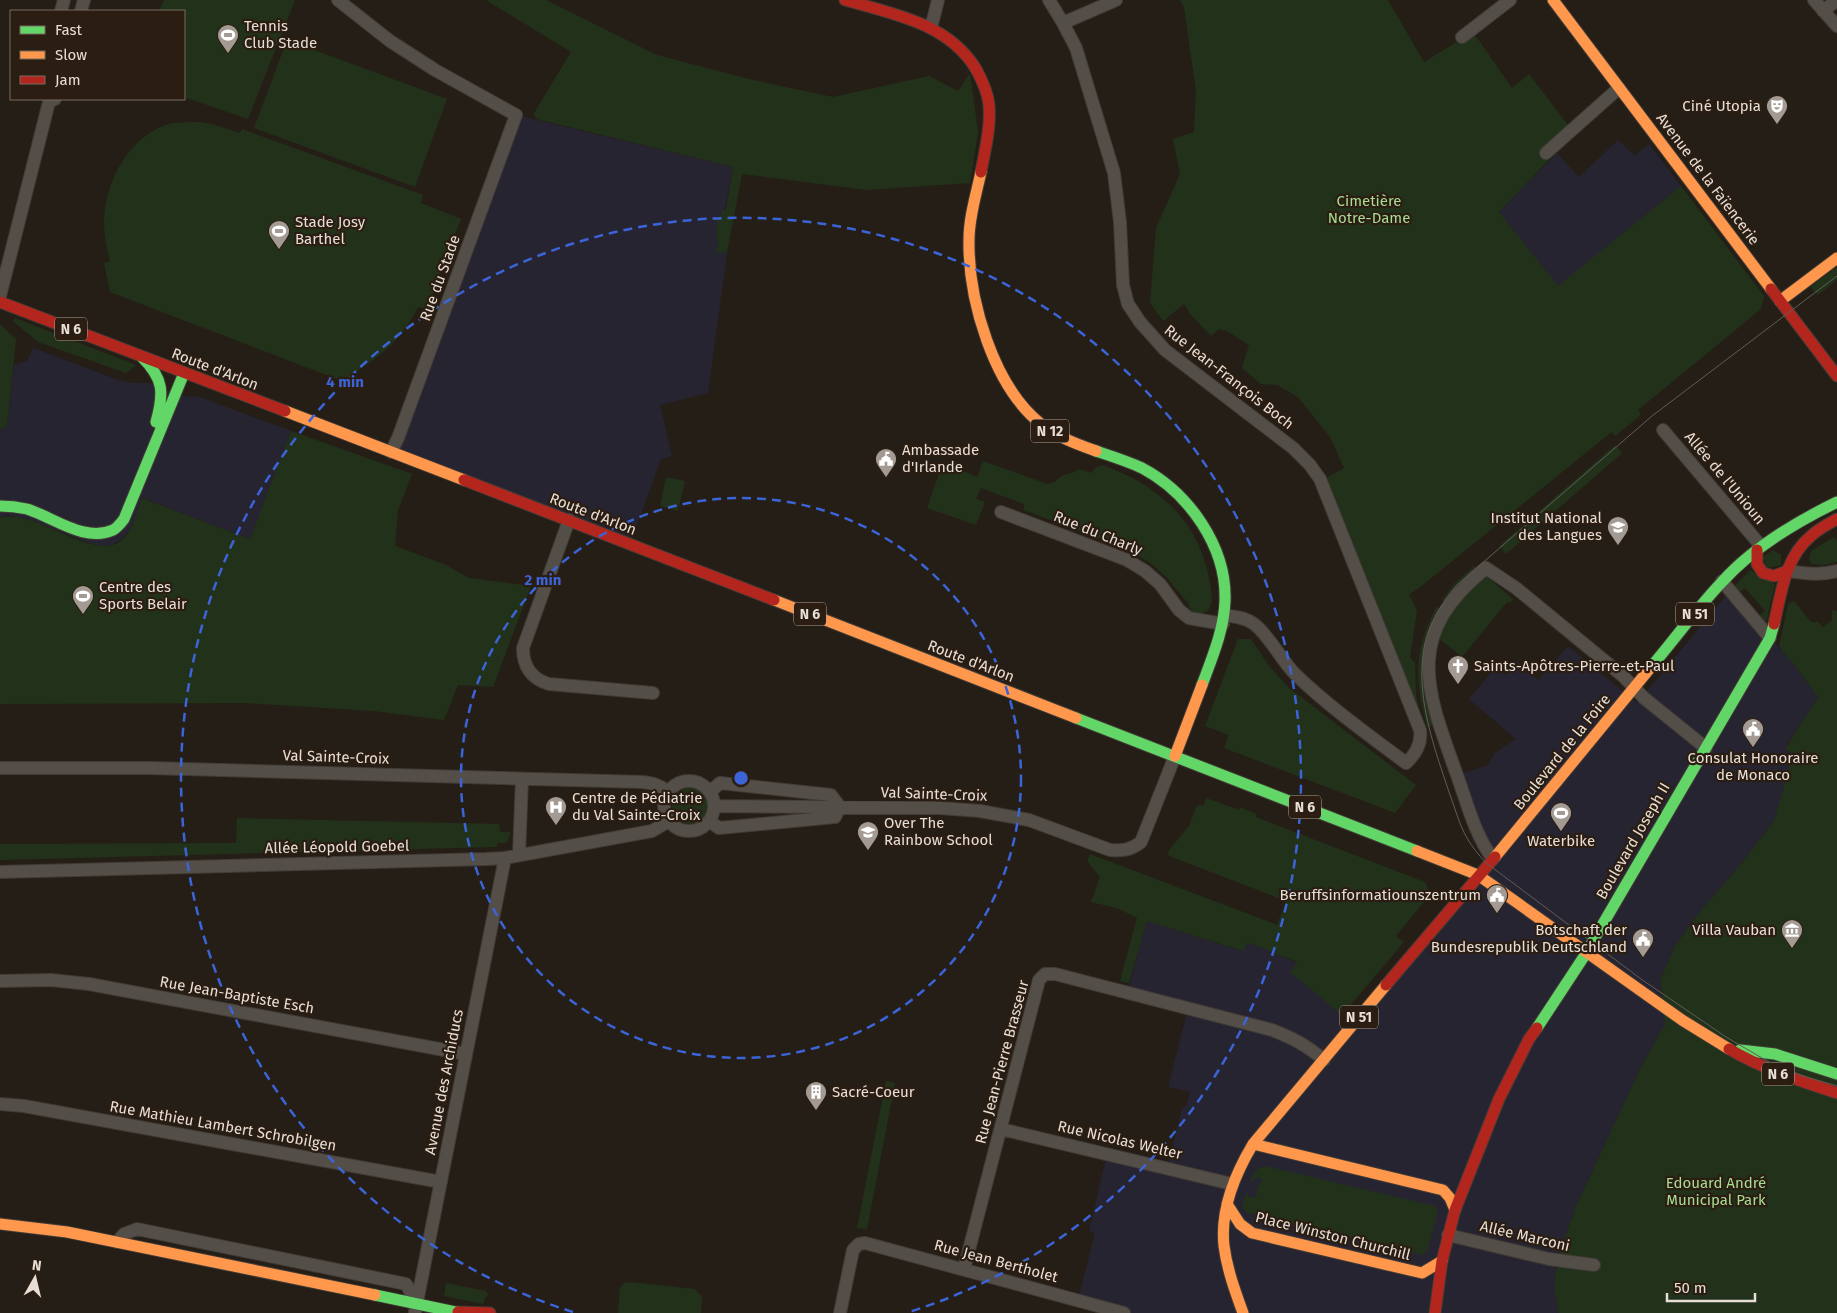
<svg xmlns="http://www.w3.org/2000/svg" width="1837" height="1313" viewBox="0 0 1837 1313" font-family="'Fira Sans',sans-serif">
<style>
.commercial{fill:#272432}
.green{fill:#22321a}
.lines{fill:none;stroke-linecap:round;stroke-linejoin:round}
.street-casing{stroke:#413b36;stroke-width:14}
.fast-casing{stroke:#413b36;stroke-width:13}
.slow-casing{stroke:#413b36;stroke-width:13}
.jam-casing{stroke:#413b36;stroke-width:13}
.street{stroke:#544e49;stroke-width:12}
.fast{stroke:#63d668;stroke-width:11}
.slow{stroke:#ff974d;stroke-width:11}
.jam{stroke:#b3261e;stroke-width:11}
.tram{stroke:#615c57;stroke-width:1}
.ring{fill:none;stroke:#3b64d8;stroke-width:2.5;stroke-dasharray:9 6}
.labels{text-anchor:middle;stroke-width:4.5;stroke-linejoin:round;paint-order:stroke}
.shield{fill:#2b1d11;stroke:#afa49b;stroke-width:1}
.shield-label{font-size:14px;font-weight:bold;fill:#e7ded6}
.poi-label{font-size:15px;fill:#e7ded6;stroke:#2b1d11;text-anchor:start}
.street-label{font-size:15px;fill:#e7ded6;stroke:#2b1d11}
.park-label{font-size:15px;fill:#a6dc93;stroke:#2b1d11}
.centre{fill:#3b64d8;stroke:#2b1d11;stroke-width:2.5}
.ring-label{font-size:15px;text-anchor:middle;font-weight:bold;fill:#3b64d8;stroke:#2b1d11;stroke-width:4.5;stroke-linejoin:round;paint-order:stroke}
</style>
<rect width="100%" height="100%" fill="#251e17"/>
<!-- commercial -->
<path class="commercial" d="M516 115 733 167 717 251 727 253 708 393 660 405 672 456 661 459 630 544 391 452Z
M1618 140 1634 156 1649 144 1681 186 1558 287 1499 212 1557 153 1579 177Z
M33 348 118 380 132 383H151L177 394 189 397 197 396 291 431 250 539 143 498 131 528 122 539 111 545 100 546 84 541 28 519 7 515 0 518V429L7 426 14 365 27 361Z
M1730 591 1796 667 1818 697 1785 748 1794 754 1774 821 1740 865 1693 920 1674 948 1660 980 1665 1024 1640 1069 1576 1206 1559 1255 1556 1273 1554 1288 1559 1313H1124L1078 1300 1095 1233 1089 1231 1107 1154 1168 1168 1182 1108 1187 1105 1190 1092 1168 1087 1188 1009 1127 993 1147 921 1242 951 1247 941 1297 963 1291 972 1354 1024 1493 859 1462 774 1488 765 1495 753 1516 739 1469 699 1496 667 1505 675 1517 661 1538 680 1568 646 1637 703Z"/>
<!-- green -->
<path class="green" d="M164 0H295L248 119 184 97V11H159Z
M486 0H546L657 55 753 80 833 97 929 76 958 91 970 73 978 132 970 183 867 190 742 174 727 253 716 252 719 240 716 237 718 218 722 214V210H726L733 167 536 119 534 113 571 52Z
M1180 0H1388L1424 62 1473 32 1512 88 1529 74 1568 125 1542 149 1550 159 1499 212 1558 286 1681 186 1764 296 1761 309 1638 410 1641 415 1615 436 1612 432 1609 434 1419 588 1409 594 1417 611 1410 657 1415 663 1416 695 1423 729 1324 479 1344 468 1330 437 1298 397 1277 385 1261 384 1242 368 1249 345 1227 331 1219 329 1211 336 1191 315 1184 304 1163 321 1150 303 1156 228 1180 174 1173 139 1194 132 1196 91 1184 7Z
M287 40 447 99 415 187 254 128Z
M200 122 212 124 240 133 242 129 423 195 421 203 461 219 427 309 418 307C399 345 377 358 342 381L110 292 104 263 110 261C107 248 104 236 104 223 104 182 130 133 173 123 182 122 191 122 200 122Z
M1837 267V280L1818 295 1810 287Z
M15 318 136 365 126 373 38 342 13 321Z
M0 324 16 339 7 426 0 429Z
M291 431 412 474 398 510 395 546 446 565 469 578 531 586 493 687 458 685 444 720 374 711 245 703 0 704V518C36 507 93 564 122 540 133 530 137 512 142 498L250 539Z
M1615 445 1622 453 1506 554 1499 546Z
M983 461 1047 484C1059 482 1054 480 1062 476 1067 473 1073 474 1079 469L1091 473 1095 468 1102 465C1128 474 1150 486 1170 505 1194 528 1207 558 1211 590 1212 597 1213 606 1207 611 1203 614 1197 613 1192 613L1188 603 1167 578 1152 564 1131 551 1024 510V504L981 488 976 499 985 502 976 525 927 508 943 462 977 477Z
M666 477 685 481 678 511 660 506Z
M1834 537 1837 541V562L1824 565 1812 564 1809 560 1811 551Z
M1773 550 1781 555V565L1767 568 1763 557Z
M1474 566 1477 571 1446 603 1442 600 1455 583Z
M1750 570 1775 584 1764 631 1755 620 1765 611 1745 588 1734 596 1730 591Z
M1485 575 1514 600 1509 603 1507 602 1462 657 1438 638C1447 611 1465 594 1485 575Z
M1794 601 1811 622H1818L1823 627 1832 620V610L1837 611V1313H1559L1554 1288 1556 1273 1559 1255 1576 1206 1640 1069 1665 1024 1660 980 1674 948 1693 920 1740 865 1774 821 1793 754 1785 749 1818 697 1796 667 1779 647 1788 604Z
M1436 607 1442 610 1430 637 1436 725 1427 727C1415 678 1413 653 1436 607Z
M1238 639H1251L1269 666 1288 687 1416 785 1395 813 1224 748 1229 735 1205 726Z
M672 806a18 18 0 1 1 36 0a18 18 0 1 1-36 0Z
M1206 798 1239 810 1240 807 1256 814V817L1425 882 1428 889V897L1396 936 1404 942 1342 1015 1290 972 1297 962 1247 942 1243 951 1147 921 1129 983 1120 981 1137 918 1117 908 1091 902 1100 877 1087 861 1090 854 1277 925 1286 901 1169 856 1168 853 1170 849 1189 826 1196 807 1199 805 1203 806Z
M237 818 499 824 500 832H511L507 843H497V847L0 860V844L236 843Z
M886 1081 895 1083 867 1229 857 1228Z
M1265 1166 1435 1206 1438 1211 1427 1251 1422 1255 1248 1213 1242 1208 1246 1192 1248 1193 1247 1196 1256 1198 1257 1190 1263 1179 1256 1177 1252 1183 1250 1182C1254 1173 1256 1168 1265 1166Z
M630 1282 695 1289 699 1294 702 1296 701 1313H618L620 1288 624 1283Z
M446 1283 486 1291 488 1295 485 1298 483 1304 444 1296Z"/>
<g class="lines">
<!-- street casing -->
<g class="street-casing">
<path id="street" d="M338 0 390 41 435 70 516 115 398 438 391 452
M1049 0 1063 23 1076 48 1114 173 1120 222 1123 285 1128 304 1140 322 1165 350 1293 448 1310 465 1320 479 1420 730C1422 744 1416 754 1406 763 1370 736 1328 706 1295 674 1281 660 1269 635 1254 624 1245 617 1235 617 1225 615
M1814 0 1837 26
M61 11 64 0
M81 11 84 0
M1823 11 1837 0
M1063 23 1116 0
M931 28 938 0
M1462 37 1510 0
M1546 153 1619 88
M0 296 49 102 55 99
M1663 430 1761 546
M1001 512 1127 560 1145 571 1160 584 1179 610 1189 618 1223 624
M569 520 523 648C523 666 531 679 549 684L653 693
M1787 571C1803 573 1820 576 1837 571
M1722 581 1770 638
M0 768H150L642 782C653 783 660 785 668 792
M664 806a25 25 0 1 1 50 0a25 25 0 1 1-50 0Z
M714 806 940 808 980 811 1029 820 1110 850C1123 851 1131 850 1141 842L1175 756
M709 821 719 828 835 817 840 807 831 795 720 783 710 792
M519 855 522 779
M1493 859C1475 835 1467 803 1457 775 1426 689 1403 635 1486 568L1516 588 1623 676 1644 698 1706 748
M0 872 486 859 505 858 652 831 669 821
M0 981 51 980 89 984 466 1054
M0 1104 24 1106 441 1182
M1001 1129 1232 1184
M1448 1235 1549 1259 1594 1265
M117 1242 124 1234 137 1229 406 1284 417 1304
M964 1269 1039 980 1045 974H1055L1272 1030C1293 1038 1306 1045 1324 1060
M415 1312 505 858
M840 1313 853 1250 859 1244 865 1243 1124 1313"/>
</g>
<!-- fast casing -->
<g class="fast-casing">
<path id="fast" d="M142 357C164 379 164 393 156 422
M1096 451C1111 456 1127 461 1142 468 1189 493 1227 547 1225 601 1224 630 1212 658 1202 685
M0 506C10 506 18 507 27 509 53 517 85 543 113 530 117 528 121 523 124 519L184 373
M1651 667C1675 639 1697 608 1722 582 1753 547 1796 522 1837 502
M1076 718 1417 851
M1537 1028 1583 958 1770 638 1774 624
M1740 1050 1775 1054 1837 1074
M375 1295 460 1313"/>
</g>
<!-- slow casing -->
<g class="slow-casing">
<path id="slow" d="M1553 0 1771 289
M981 172C976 195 969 217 969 240 968 299 993 386 1041 424 1057 437 1077 444 1096 451
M1780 301 1837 258
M285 411 464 480
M774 600 1076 718
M1175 756 1202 685
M1417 851 1478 875 1682 1020 1729 1049
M1495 857 1651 667
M1253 1144 1443 1190 1450 1198 1455 1210
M1227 1204 1240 1224 1252 1233 1422 1273 1442 1261
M0 1224 67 1232 375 1295
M1243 1313C1235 1291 1227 1269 1224 1246 1220 1210 1235 1174 1253 1144L1386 985"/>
</g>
<!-- jam casing -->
<g class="jam-casing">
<path id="jam" d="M845 0C893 14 948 23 976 69 982 80 988 92 989 105 991 127 985 150 981 172
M1771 289 1837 376
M0 302 285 411
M464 480 774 600
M1757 550V564L1763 573 1774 576 1787 571
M1774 624C1781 594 1785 557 1811 536 1818 529 1828 524 1837 519
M1386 985 1495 857
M1729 1049C1763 1069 1800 1081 1837 1093
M458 1312 490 1313
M1435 1313 1442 1261 1455 1210 1499 1099 1529 1039 1537 1028"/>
</g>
<!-- street -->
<use href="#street" class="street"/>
<!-- fast -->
<use href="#fast" class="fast"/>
<!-- slow -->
<use href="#slow" class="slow"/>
<!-- jam -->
<use href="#jam" class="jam"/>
<!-- tram -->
<path class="tram" d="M1837 276 1652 416 1457 585C1440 605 1426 628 1423 655 1417 701 1435 750 1449 792 1455 808 1459 824 1467 838 1472 847 1479 855 1485 862L1641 979 1726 1037 1774 1065 1800 1075 1837 1086"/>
</g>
<!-- distance rings -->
<g class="ring">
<circle cx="741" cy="778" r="280"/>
<path d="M573 1312A560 560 0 1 1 909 1312"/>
</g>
<!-- icons -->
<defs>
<g id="stadium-pin" transform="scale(1.125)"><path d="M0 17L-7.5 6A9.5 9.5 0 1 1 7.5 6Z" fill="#a39b93" stroke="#2b1d11"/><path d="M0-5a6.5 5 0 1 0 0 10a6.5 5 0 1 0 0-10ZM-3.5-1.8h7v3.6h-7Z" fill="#fff"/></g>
<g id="theatre-pin" transform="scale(1.125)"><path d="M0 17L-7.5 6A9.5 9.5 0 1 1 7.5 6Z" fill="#a39b93" stroke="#2b1d11"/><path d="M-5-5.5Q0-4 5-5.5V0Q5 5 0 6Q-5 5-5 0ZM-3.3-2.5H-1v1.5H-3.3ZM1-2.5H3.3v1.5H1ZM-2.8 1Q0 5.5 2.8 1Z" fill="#fff"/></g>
<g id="civic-pin" transform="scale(1.125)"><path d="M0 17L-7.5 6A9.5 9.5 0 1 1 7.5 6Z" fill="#a39b93" stroke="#2b1d11"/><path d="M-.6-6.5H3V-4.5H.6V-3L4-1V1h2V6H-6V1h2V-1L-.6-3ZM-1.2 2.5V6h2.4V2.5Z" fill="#fff"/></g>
<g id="school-pin" transform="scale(1.125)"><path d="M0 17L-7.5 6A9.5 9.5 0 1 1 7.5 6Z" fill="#a39b93" stroke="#2b1d11"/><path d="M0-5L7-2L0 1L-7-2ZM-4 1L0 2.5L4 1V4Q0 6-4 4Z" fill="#fff"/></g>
<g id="church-pin" transform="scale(1.125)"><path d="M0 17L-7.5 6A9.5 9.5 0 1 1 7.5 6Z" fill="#a39b93" stroke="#2b1d11"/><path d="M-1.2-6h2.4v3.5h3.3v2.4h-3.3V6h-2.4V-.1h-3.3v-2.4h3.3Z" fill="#fff"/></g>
<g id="hospital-pin" transform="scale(1.125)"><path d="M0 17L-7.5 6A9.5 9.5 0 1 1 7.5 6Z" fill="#a39b93" stroke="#2b1d11"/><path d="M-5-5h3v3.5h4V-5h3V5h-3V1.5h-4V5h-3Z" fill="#fff"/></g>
<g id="museum-pin" transform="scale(1.125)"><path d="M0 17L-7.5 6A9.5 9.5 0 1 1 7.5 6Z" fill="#a39b93" stroke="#2b1d11"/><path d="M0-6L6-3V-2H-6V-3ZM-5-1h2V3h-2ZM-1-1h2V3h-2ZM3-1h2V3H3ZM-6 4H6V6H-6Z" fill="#fff"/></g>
<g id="building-pin" transform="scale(1.125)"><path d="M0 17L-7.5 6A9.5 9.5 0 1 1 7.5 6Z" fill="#a39b93" stroke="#2b1d11"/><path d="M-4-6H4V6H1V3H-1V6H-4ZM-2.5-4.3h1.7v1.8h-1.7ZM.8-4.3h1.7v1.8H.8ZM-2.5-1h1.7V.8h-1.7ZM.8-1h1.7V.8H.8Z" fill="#fff"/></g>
</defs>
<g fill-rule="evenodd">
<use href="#stadium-pin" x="228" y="35"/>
<use href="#theatre-pin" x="1777" y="106"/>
<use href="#stadium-pin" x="279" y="231"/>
<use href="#civic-pin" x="886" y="459"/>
<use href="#school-pin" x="1618" y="527"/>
<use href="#stadium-pin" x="83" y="596"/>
<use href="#church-pin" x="1458" y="666"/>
<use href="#civic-pin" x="1753" y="729"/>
<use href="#hospital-pin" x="556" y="807"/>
<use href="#stadium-pin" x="1561" y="813"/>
<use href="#school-pin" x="868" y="832"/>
<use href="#civic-pin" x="1497" y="895"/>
<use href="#museum-pin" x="1792" y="930"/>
<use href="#civic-pin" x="1643" y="939"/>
<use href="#building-pin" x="816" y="1092"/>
</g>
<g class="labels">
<!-- shield labels -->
<g class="shield">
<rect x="55" y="317.5" width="32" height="23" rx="4"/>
<rect x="1031" y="419.5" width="38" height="23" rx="4"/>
<rect x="794" y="602.5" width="32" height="23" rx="4"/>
<rect x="1676" y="602.5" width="38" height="23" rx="4"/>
<rect x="1289" y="795.5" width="32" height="23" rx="4"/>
<rect x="1340" y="1005.5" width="38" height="23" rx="4"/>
<rect x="1762" y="1062.5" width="32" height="23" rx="4"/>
</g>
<g class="shield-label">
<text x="71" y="334">N 6</text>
<text x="1050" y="436">N 12</text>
<text x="810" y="619">N 6</text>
<text x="1695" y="619">N 51</text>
<text x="1305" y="812">N 6</text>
<text x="1359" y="1022">N 51</text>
<text x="1778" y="1079">N 6</text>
</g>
<!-- poi labels -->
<g class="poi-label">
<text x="244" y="31">Tennis<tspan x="244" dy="17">Club Stade</tspan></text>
<text x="1761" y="111" text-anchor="end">Ciné Utopia</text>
<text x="295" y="227">Stade Josy<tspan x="295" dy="17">Barthel</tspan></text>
<text x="902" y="455">Ambassade<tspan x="902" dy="17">d'Irlande</tspan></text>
<text x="1602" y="523" text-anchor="end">Institut National<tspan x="1602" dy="17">des Langues</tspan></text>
<text x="99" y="592">Centre des<tspan x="99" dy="17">Sports Belair</tspan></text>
<text x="1474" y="671">Saints-Apôtres-Pierre-et-Paul</text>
<text x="1753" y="763" text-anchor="middle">Consulat Honoraire<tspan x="1753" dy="17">de Monaco</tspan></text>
<text x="572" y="803">Centre de Pédiatrie<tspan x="572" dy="17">du Val Sainte-Croix</tspan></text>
<text x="884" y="828">Over The<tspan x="884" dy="17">Rainbow School</tspan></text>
<text x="1561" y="846" text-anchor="middle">Waterbike</text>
<text x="1481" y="900" text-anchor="end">Beruffsinformatiounszentrum</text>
<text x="1627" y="935" text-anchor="end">Botschaft der<tspan x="1627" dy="17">Bundesrepublik Deutschland</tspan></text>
<text x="1776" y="935" text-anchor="end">Villa Vauban</text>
<text x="832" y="1097">Sacré-Coeur</text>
</g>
<!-- street labels -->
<g class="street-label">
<text transform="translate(1708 179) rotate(53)" y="5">Avenue de la Faïencerie</text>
<text transform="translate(440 278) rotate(-70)" y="5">Rue du Stade</text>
<text transform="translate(215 369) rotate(21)" y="5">Route d'Arlon</text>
<text transform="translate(1229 377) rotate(38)" y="5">Rue Jean-François Boch</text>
<text transform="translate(1725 478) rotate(50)" y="5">Allée de l'Unioun</text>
<text transform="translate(593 514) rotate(21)" y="5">Route d'Arlon</text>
<text transform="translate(1098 533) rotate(22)" y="5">Rue du Charly</text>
<text transform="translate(971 661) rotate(21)" y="5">Route d'Arlon</text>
<text transform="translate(1562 752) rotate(-51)" y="5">Boulevard de la Foire</text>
<text transform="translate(336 757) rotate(2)" y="5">Val Sainte-Croix</text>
<text transform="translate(934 794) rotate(2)" y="5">Val Sainte-Croix</text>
<text transform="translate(1633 841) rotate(-60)" y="5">Boulevard Joseph II</text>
<text transform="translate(337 847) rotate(-1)" y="5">Allée Léopold Goebel</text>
<text transform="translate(237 995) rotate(10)" y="5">Rue Jean-Baptiste Esch</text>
<text transform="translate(1002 1062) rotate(-75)" y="5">Rue Jean-Pierre Brasseur</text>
<text transform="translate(444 1082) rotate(-79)" y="5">Avenue des Archiducs</text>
<text transform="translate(223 1126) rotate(10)" y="5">Rue Mathieu Lambert Schrobilgen</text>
<text transform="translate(1120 1140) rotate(13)" y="5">Rue Nicolas Welter</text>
<text transform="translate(1333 1236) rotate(14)" y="5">Place Winston Churchill</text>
<text transform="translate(1525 1236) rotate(13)" y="5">Allée Marconi</text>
<text transform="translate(996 1261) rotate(15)" y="5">Rue Jean Bertholet</text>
</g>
<!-- park labels -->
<g class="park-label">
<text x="1369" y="206">Cimetière<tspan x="1369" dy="17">Notre-Dame</tspan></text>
<text x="1716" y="1188">Edouard André<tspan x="1716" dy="17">Municipal Park</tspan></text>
</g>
</g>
<circle cx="741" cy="778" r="8" class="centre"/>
<g class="ring-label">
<text x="345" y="387">4 min</text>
<text x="543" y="585">2 min</text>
</g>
<!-- legend -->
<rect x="10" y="10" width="175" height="90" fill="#2b1d11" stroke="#766a60"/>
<rect x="20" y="26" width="25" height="8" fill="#63d668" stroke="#766a60"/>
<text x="55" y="35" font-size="15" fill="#e7ded6">Fast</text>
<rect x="20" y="51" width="25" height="8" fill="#ff974d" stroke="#766a60"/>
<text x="55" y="60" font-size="15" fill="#e7ded6">Slow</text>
<rect x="20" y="76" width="25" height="8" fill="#b3261e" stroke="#766a60"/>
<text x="55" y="85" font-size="15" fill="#e7ded6">Jam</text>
<!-- north arrow -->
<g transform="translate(35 1278) rotate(8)" stroke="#2b1d11" stroke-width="4" paint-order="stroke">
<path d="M0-4L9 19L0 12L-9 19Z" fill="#e7ded6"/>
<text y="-8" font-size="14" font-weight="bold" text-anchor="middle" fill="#e7ded6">N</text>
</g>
<!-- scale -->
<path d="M1667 1293v8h88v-8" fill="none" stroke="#e7ded6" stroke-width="2.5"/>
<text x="1674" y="1293" font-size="15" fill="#e7ded6" stroke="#2b1d11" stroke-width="4" paint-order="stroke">50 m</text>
</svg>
